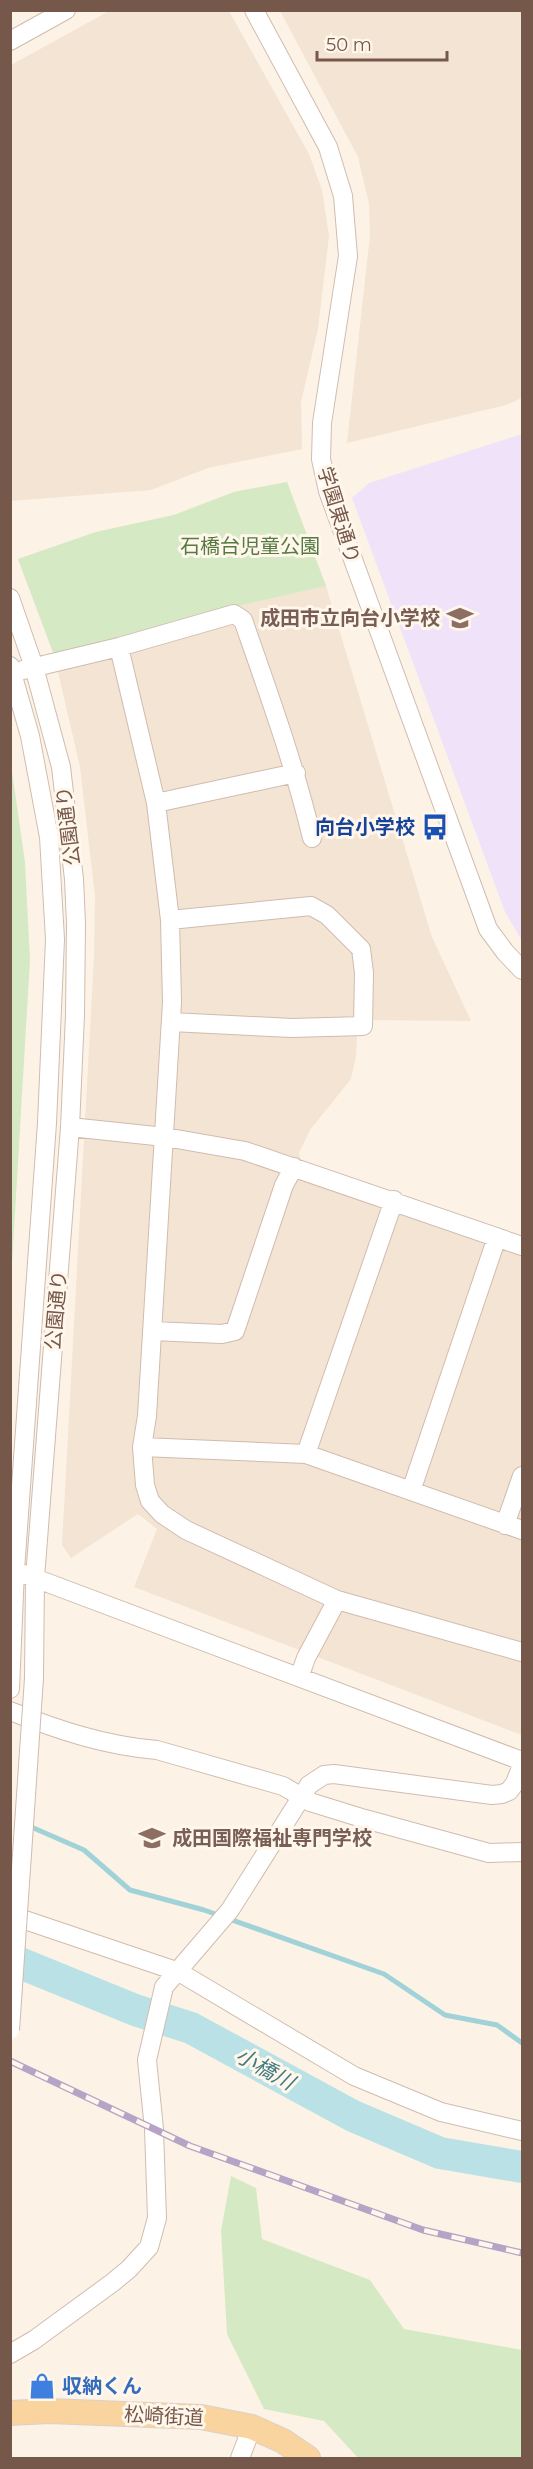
<svg xmlns="http://www.w3.org/2000/svg" width="533" height="2469" viewBox="0 0 533 2469" font-family="Montserrat,'Noto Sans JP',sans-serif">
<style>
.residential{fill:#f4e4d4}
.education{fill:#f0e3f9}
.green{fill:#d5eac4}
.lines{fill:none;stroke-linecap:round;stroke-linejoin:round}
.stream{stroke:#a1d2d8;stroke-width:5}
.river{stroke:#bae2e6;stroke-width:32}
.minor-casing{stroke:#d0bcaf;stroke-width:20}
.major-casing{stroke:#d9d0cd;stroke-width:26}
.minor{stroke:#fff;stroke-width:18}
.major{stroke:#fad49f;stroke-width:24}
.rail-casing{stroke:#b5a4c6;stroke-width:7}
.rail{stroke:#fff7ec;stroke-width:4.5;stroke-dasharray:14;stroke-linecap:butt}
.minor-bridge-casing{stroke:#d0bcaf;stroke-width:20;stroke-linecap:butt}
.minor-bridge{stroke:#fff;stroke-width:18}
.labels{text-anchor:middle;stroke-width:6;stroke-linejoin:round;paint-order:stroke}
.street-label{font-size:20px;fill:#76584b;stroke:#fff7ec}
.park-label{font-size:20px;fill:#567b42;stroke:#fff7ec}
.education-label{font-size:20px;font-weight:bold;fill:#785e54;stroke:#fff7ec;text-anchor:end}
.transit-label{font-size:20px;font-weight:bold;fill:#164399;stroke:#fff7ec;text-anchor:end}
.shop-label{font-size:20px;font-weight:bold;fill:#366cbe;stroke:#fff7ec;text-anchor:start}
.water-label{font-size:21px;font-style:italic;fill:#417b82;stroke:#fff7ec}
</style>
<rect width="100%" height="100%" fill="#fcf3e6"/>
<!-- residential -->
<path class="residential" d="M109 11H229L309 154 322 190 329 236 318 329 301 402 302 449 208 468 151 490 11 501V65Z
M280 11H522V398L506 405 347 443 370 235 369 204 358 157Z
M287 482 326 586 432 937 471 1021 358 1020 356 1056 351 1079 310 1130 299 1153 304 1179 522 1255V1735L134 1587 157 1529 138 1514 71 1558 62 1545 94 956 95 896 80 767 54 655 18 559 96 532 174 515 234 492Z"/>
<!-- education -->
<path class="education" d="M522 434V941L505 912 352 498 369 483Z"/>
<!-- green -->
<path class="green" d="M287 482 326 586 211 612 54 655 18 559 96 532 174 515 234 492Z
M11 764 25 862 30 960 11 1281Z
M231 2176 256 2188 262 2239 370 2280 404 2329 522 2350V2458H358L324 2421 264 2409 227 2334 221 2231Z"/>
<g class="lines">
<!-- stream -->
<path class="stream" d="M29 1826 84 1850 130 1890 204 1910 384 1974 445 2015 497 2025 522 2043"/>
<!-- river -->
<path class="river" d="M10 1959 135 2010 191 2028 353 2116 440 2153 522 2167"/>
<!-- minor casing -->
<g class="minor-casing">
<path id="minor" d="M254 10 328 147 343 196 348 256 322 423 321 459 328 491 488 929 505 952 522 970
M10 41 66 10
M10 598 34 667 61 767 74 879 76 924 75 1015 70 1127 35 1578 34 1678
M119 647 156 803 170 920 172 1002 147 1416 142 1447 145 1485 150 1501 162 1514 186 1530 337 1600 522 1652
M10 666 30 736 49 837 55 939 47 1123 15 1570 10 1689
M23 670 119 647 234 614 243 620C268 692 294 763 312 838
M156 803 296 773
M170 920 311 906 327 915 361 949 364 973 363 1026 292 1028 171 1022
M70 1127 165 1137 245 1151 522 1246
M152 1331 222 1334 235 1331 284 1185 294 1167
M142 1447 306 1454 522 1530
M306 1454 394 1200
M411 1491 497 1237
M505 1525 522 1476
M24 1574 522 1761
M300 1675 306 1658 337 1600
M10 1711C58 1730 106 1746 157 1750L283 1786 310 1802 365 1819 489 1853 522 1852
M10 1915 179 1972 354 2076 441 2112 522 2131
M10 2354 34 2340 112 2283 129 2269 149 2247 157 2218 154 2129 147 2060 164 1987 230 1910 309 1785 324 1775 334 1774 492 1795 502 1794 509 1791 515 1783 522 1765
M240 2458 252 2427"/>
</g>
<!-- major casing -->
<g class="major-casing">
<path id="major" d="M10 2413 49 2411 201 2417 252 2427 283 2441 308 2458"/>
</g>
<!-- minor -->
<use href="#minor" class="minor"/>
<!-- major -->
<use href="#major" class="major"/>
<!-- rail casing -->
<g class="rail-casing">
<path id="rail" d="M10 2061 190 2146 423 2230 522 2253"/>
</g>
<!-- rail -->
<use href="#rail" class="rail"/>
<!-- minor-bridge casing -->
<g class="minor-bridge-casing">
<path id="minor-bridge" d="M10 2030 34 1678"/>
</g>
<!-- minor-bridge -->
<use href="#minor-bridge" class="minor-bridge"/>
</g>
<!-- icons -->
<defs>
<g id="school-bare" transform="scale(2.07)"><path d="M0-5L7-2L0 1L-7-2ZM-4 1L0 2.5L4 1V4Q0 6-4 4Z" fill="#8d6e63" stroke="#fff7ec" stroke-width="2.5" paint-order="stroke"/></g>
<g id="bus-bare" transform="scale(2.07)"><path d="M-5-6H5V4H4V6H2V4H-2V6H-4V4H-5ZM-3.5-4V0h7V-4ZM-3.5 1.2v1.5H-2V1.2ZM2 1.2v1.5H3.5V1.2Z" fill="#1a4fb4" stroke="#fff7ec" stroke-width="2.5" paint-order="stroke"/></g>
<g id="shop-bare" transform="scale(2.07)"><path d="M-5-2.5h2.3a2.7 3.5 0 0 1 5.4 0H5L5.5 6h-11ZM-1.5-2.5h3a1.5 2.3 0 0 0-3 0Z" fill="#3f7fe0" stroke="#fff7ec" stroke-width="2.5" paint-order="stroke"/></g>
</defs>
<g fill-rule="evenodd">
<use href="#school-bare" x="460" y="618"/>
<use href="#bus-bare" x="435" y="827"/>
<use href="#school-bare" x="152" y="1838"/>
<use href="#shop-bare" x="42" y="2386"/>
</g>
<g class="labels">
<!-- street labels -->
<g class="street-label">
<text transform="translate(339 515) rotate(73)" y="7">学園東通り</text>
<text transform="translate(68 826) rotate(-97)" y="7">公園通り</text>
<text transform="translate(56 1310) rotate(-85)" y="7">公園通り</text>
<text transform="translate(164 2416) rotate(3)" y="7">松崎街道</text>
</g>
<!-- park labels -->
<g class="park-label">
<text x="250" y="553">石橋台児童公園</text>
</g>
<!-- education labels -->
<g class="education-label">
<text x="440" y="625">成田市立向台小学校</text>
<text x="172" y="1845" text-anchor="start">成田国際福祉専門学校</text>
</g>
<!-- transit labels -->
<g class="transit-label">
<text x="415" y="834">向台小学校</text>
</g>
<!-- shop labels -->
<g class="shop-label">
<text x="62" y="2393">収納くん</text>
</g>
<!-- water labels -->
<g class="water-label">
<text transform="translate(265 2069) rotate(29)" y="7">小橋川</text>
</g>
</g>
<!-- border -->
<rect width="533" height="2469" fill="none" stroke="#76584b" stroke-width="24"/>
<!-- scale -->
<path d="M317 51v9h130v-9" fill="none" stroke="#76584b" stroke-width="3"/>
<text x="326" y="51" font-size="18" fill="#76584b" stroke="#fff7ec" stroke-width="4.5" paint-order="stroke">50 m</text>
</svg>
